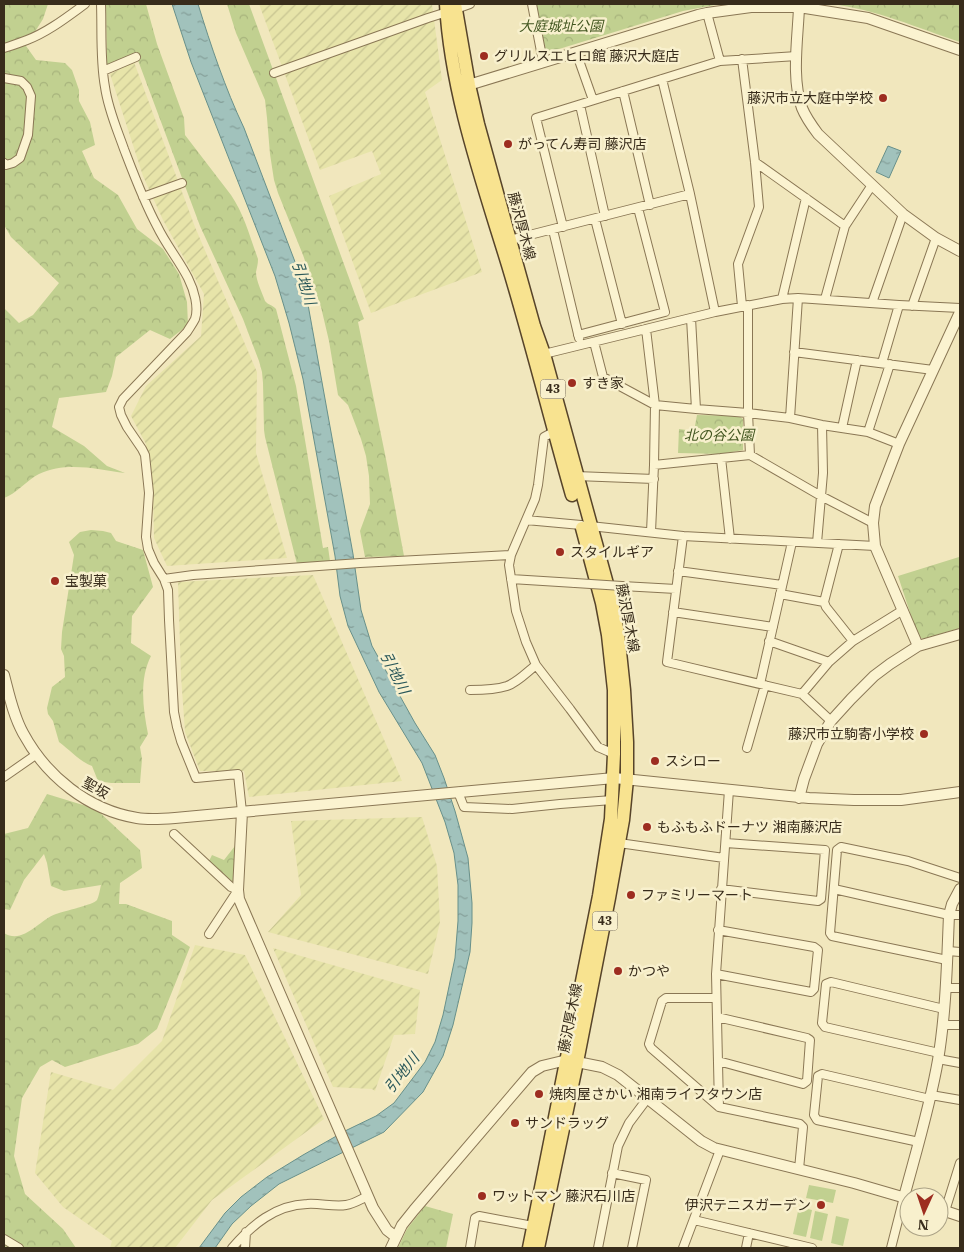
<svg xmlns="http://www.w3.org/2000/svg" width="964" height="1252" viewBox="0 0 964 1252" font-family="'IBM Plex Serif','Noto Sans JP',serif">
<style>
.farmland{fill:url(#farmland-furrows)}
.grass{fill:#c1d090}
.forest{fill:url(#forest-crowns)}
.water{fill:url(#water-ripples);stroke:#68908a}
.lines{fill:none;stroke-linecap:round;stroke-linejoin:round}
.minor-casing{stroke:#8a7755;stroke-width:10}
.tertiary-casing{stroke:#8a7755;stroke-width:12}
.primary-casing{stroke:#57442a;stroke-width:15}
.minor{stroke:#fbf3d0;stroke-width:8}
.tertiary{stroke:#fbf3d0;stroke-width:10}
.primary{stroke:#f8e390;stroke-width:12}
.minor-bridge-casing{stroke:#8a7755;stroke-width:10;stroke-linecap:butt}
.minor-bridge{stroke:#fbf3d0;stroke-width:8}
.poi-dot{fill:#9d2d20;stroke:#f8f0cd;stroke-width:2}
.labels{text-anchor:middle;stroke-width:5;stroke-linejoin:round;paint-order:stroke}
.shield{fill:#f8f0cd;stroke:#726750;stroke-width:1}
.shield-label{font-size:12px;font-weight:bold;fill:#382c1b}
.park-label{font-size:14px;font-style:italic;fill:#425620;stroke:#f8f0cd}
.poi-label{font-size:14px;fill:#382c1b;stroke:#f8f0cd;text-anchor:start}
.street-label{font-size:14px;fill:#382c1b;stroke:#f8f0cd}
.water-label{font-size:15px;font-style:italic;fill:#295759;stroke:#f8f0cd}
</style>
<defs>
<pattern id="farmland-furrows" width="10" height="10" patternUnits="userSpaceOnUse" patternTransform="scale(1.25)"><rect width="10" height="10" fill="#e7e4a9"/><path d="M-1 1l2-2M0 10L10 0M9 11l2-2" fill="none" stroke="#c7c491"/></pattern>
<pattern id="forest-crowns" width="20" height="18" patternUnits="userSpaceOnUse" patternTransform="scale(1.25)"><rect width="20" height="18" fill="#c1d090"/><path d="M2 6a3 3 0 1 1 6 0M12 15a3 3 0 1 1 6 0" fill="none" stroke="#a7b37c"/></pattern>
<pattern id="water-ripples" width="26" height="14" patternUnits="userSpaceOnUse" patternTransform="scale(1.25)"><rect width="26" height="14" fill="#a1c2bc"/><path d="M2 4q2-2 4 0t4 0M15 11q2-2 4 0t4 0" fill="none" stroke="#849e98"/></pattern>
</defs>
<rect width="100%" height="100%" fill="#f1e7bd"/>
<!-- farmland -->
<path class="farmland" d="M259 4H432L442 80 425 92 482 272 371 313 329 196 381 174 372 151 320 170Z
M134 62 195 227 257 372 256 453 287 558 167 566 154 538 153 491 146 444 131 416 146 386 201 336 204 294 163 220 143 176 110 74Z
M313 575 402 781 249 797 244 771H200L185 732 181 676 178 582Z
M422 817 437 866 440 922 428 974 268 932 301 895 291 821Z
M195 945 245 955 324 1119 212 1200 175 1248H110L112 1241 63 1207 35 1173 51 1072 113 1090 162 1041Z
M273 948 420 990 415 1034 394 1035 375 1091 372 1089 333 1087Z"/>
<!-- grass -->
<path class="grass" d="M809 1185 836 1190 833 1203 806 1198Z
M799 1207 812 1210 806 1237 793 1234Z
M815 1211 828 1214 822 1241 810 1238Z
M836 1216 849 1219 843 1246 831 1243Z"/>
<!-- forest -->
<path class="forest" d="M4 4H48L43 19 26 46 36 60 65 63 72 70 79 90V101L90 122 95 145 82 151 94 178 118 195 137 229 163 249 179 274 187 302 188 325 170 339 150 330 116 357 112 376 106 392 59 398 52 427 84 446 107 466 125 473C97 469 66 461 39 474 27 480 16 494 4 498V308L19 323 33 315 59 283 11 237 4 225Z
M106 4H146L157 44 184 118 185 135 231 195C244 214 250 237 258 259 258 264 257 267 256 272 256 281 262 292 265 301 268 305 273 305 276 309L296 386 323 548 328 547 330 561 297 564 265 437 264 430 263 383 262 372 259 361 243 319 200 226 136 55 107 67Z
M227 4H249L364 319 358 322 386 459 404 556 365 557 360 531 370 504 369 476 366 456 361 439 348 405 338 395 329 341 321 307 303 255 278 193 274 180 270 154 267 118 265 100 236 33Z
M535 4H720L683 11 546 53 543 52Z
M830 4H960V42C917 28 876 9 830 4Z
M697 415 739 416 743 419V450L721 454 678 453 679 429 694 431Z
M91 530 103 531 111 533 116 541 143 550 153 587 132 616 131 643 151 656C139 679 143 709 148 734L140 747 142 759 140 783H111L98 781 92 766C79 761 70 750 59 742L53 721 48 714 47 708 52 687 65 677 64 656 61 649 62 632 74 555 69 542 80 532Z
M959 557 960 561V628L924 639 918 637 898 576Z
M47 794 96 809 140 850 142 868 120 883 119 904H126L172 921V935L190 947 157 1029 138 1044 65 1067 52 1060 40 1067 22 1098 14 1156 25 1194 63 1229 76 1248H4V933C23 945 39 920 56 914 64 911 93 905 97 900 99 896 100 889 101 885L64 891 51 886 47 863 44 854 24 880 10 910 4 909V834L28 828Z
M235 846 236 863 233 882 209 861 212 855 224 860Z
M425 1206 453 1214 446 1248H398L407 1229Z"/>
<!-- water -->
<path class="water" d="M172 4H198C211 46 225 88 244 128L305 288 353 554 361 610 372 646 415 723 435 755 444 778 455 811 468 858 472 903V923L470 952 453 1025 443 1056 423 1092 384 1132 279 1184 251 1206 232 1224 215 1248H199L225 1213 241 1197 267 1177 303 1155 347 1130 376 1116 394 1103 425 1062 435 1042 443 1015 455 958 458 921V885L454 853 445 822 422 763 379 692 348 626 340 596 335 556 303 379 289 323 275 276 191 62Z
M888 146 901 151 889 178 876 172Z"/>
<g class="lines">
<!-- minor casing -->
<g class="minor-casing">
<path id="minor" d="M101 4C102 31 100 60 105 87 108 109 117 129 124 149 134 175 144 202 157 226 166 245 179 260 188 278 194 290 199 307 195 319 193 323 190 327 187 332L123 399 119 407 121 415 127 427 142 449 145 455 149 493 146 537 148 549 154 563 164 579 168 590 169 620 174 712 177 727 181 741 196 778 238 774 242 812
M532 4 543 62
M456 9 470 4
M707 13 720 61
M4 48C11 46 19 43 27 40 48 32 67 17 85 4
M576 52 593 100
M742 59 755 162 759 207 738 264 742 306
M103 71 136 57
M274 73 428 18 447 12
M4 78 21 81 27 87 31 96 28 135 20 158 13 163 6 165 4 163
M662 79 690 194 715 312
M623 91 650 205
M580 105 605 216
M755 162 845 226
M143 197 182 183
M595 219 622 324
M563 227 536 118 720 61 797 56
M553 230 579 338
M510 240 690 194
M782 299 806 198
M825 299 845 226 872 185
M872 303 903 214
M748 305V413L750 455
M912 306 936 238
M691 318 696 409
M646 329 655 405 654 465 651 532
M578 335 665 312 638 208
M594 342 603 377 655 405 696 409 748 413 790 418 822 425 868 432 899 444
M794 352 933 370
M544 354 715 312 782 299 798 298 899 305 960 308
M882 363 899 305
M790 418 798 298
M842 428 857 360
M557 430 544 437 538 485 535 499 511 555 509 565 516 611 526 642 536 665 570 709 598 747 614 754
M868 432 890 364
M721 458 730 539
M654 465 750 455 821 496 873 523
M576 476 654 479
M526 520 581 525
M590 526 683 536 875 546
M683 536 667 662 802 694 831 721
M817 543 823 473 822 425
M839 544 824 602 826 607 853 641
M678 571 782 585
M164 579 193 575 360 563 511 555
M511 579 575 583
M622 586 676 589
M780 594 824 602
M673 612 773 627
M769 641 829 662
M760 684 792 542
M470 690C482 690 495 690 507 686 518 682 527 672 536 665
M802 694 829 662 853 641 903 610
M747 748 765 685
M4 777 37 754
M458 792 464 807 512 809 560 804 612 800
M174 834 231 887 238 890 209 934
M619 843 724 858
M721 889 818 901 821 899 825 850 726 843
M834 889 949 915H960
M948 951 960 952
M947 960 832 936 830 933 837 850 841 847 908 861 960 878
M716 974 811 992 814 989 818 950 814 947 718 930
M945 988H960
M716 998H666L662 1001 649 1044 651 1048 719 1107 800 1124 803 1127 799 1169
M717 1017 807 1038 810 1040 807 1081 803 1084 718 1061
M943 1025H960
M939 1053 825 1027 822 1023 826 984 831 982 944 1009
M938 1059 960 1063
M931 1095 960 1100
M719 1107 716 974 729 790
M919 1142 817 1120 814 1115 818 1076 822 1074 930 1099
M612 1173 646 1180 632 1248
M945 1211 960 1163
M694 1220 812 1248
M4 1239 19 1248
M232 1248C252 1225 275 1205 307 1204 320 1203 334 1207 346 1205 354 1204 361 1199 368 1196
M245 1248 246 1232
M470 1248 475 1218 479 1216 533 1226
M598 1248 618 1146 629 1123 647 1099
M683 1248 720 1150
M746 1248 749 1233
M891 1248 904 1197"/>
</g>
<!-- tertiary casing -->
<g class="tertiary-casing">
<path id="tertiary" d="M799 7C798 37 791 79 802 108 806 118 812 126 818 134L903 214 936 238 960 251
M462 87 698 15 707 13 751 7H799L868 18 960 50
M918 646 875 546 873 523 875 506 899 444 960 312
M4 675C9 694 13 715 23 733 46 776 88 810 137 818 149 820 162 819 175 818L614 778 809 798 854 800H901L960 792
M799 798 804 779 817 744 831 721 851 699 874 676 890 664 918 646 960 634
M242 812 238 890 239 899 373 1208 387 1230 396 1237
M904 1197C916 1152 930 1106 938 1060 946 1012 947 963 949 915L952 904 960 889
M939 1209 960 1216
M391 1248 402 1225 414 1210 532 1072 542 1066 567 1060 602 1067 618 1075 701 1141 714 1148 854 1183 909 1199"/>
</g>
<!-- primary casing -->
<g class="primary-casing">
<path id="primary" d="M446 4C451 93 482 180 508 265 531 341 550 418 572 495
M455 4 469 85 478 124 510 240 534 326 544 354 612 602 618 633 624 690 627 742V779L623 820 609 898 577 1062 538 1248
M529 1248 599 896 611 819 614 754V690L608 635 602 603 582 528"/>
</g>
<!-- minor -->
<use href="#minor" class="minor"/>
<!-- tertiary -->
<use href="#tertiary" class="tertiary"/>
<!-- primary -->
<use href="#primary" class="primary"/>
<!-- minor-bridge casing -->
<g class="minor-bridge-casing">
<path id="minor-bridge" d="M575 583 622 586"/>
</g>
<!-- minor-bridge -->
<use href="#minor-bridge" class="minor-bridge"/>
</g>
<!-- markers -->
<g class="poi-dot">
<circle cx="484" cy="56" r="5"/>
<circle cx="883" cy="98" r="5"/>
<circle cx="508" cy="144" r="5"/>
<circle cx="572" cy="383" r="5"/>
<circle cx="560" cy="552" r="5"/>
<circle cx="55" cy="581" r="5"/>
<circle cx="924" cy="734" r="5"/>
<circle cx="655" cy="761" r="5"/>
<circle cx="647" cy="827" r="5"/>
<circle cx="631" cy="895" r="5"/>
<circle cx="618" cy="971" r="5"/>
<circle cx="539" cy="1094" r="5"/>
<circle cx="515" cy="1123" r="5"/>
<circle cx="482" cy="1196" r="5"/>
<circle cx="821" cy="1205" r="5"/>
</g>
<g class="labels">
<!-- shield labels -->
<g class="shield">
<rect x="540.5" y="379.5" width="25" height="19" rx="4"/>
<rect x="592.5" y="911.5" width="25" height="19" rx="4"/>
</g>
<g class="shield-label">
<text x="553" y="393">43</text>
<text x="605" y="925">43</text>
</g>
<!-- park labels -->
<g class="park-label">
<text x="561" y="31">大庭城址公園</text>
<text x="719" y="440">北の谷公園</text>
</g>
<!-- poi labels -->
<g class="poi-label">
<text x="494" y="61">グリルスエヒロ館 藤沢大庭店</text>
<text x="873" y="103" text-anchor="end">藤沢市立大庭中学校</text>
<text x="518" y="149">がってん寿司 藤沢店</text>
<text x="582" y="388">すき家</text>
<text x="570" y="557">スタイルギア</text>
<text x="65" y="586">宝製菓</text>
<text x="914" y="739" text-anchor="end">藤沢市立駒寄小学校</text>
<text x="665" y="766">スシロー</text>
<text x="657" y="832">もふもふドーナツ 湘南藤沢店</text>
<text x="641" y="900">ファミリーマート</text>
<text x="628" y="976">かつや</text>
<text x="549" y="1099">焼肉屋さかい 湘南ライフタウン店</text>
<text x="525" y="1128">サンドラッグ</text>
<text x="492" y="1201">ワットマン 藤沢石川店</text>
<text x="811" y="1210" text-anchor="end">伊沢テニスガーデン</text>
</g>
<!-- street labels -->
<g class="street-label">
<text transform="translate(522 226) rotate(75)" y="5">藤沢厚木線</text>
<text transform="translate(628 618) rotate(79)" y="5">藤沢厚木線</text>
<text transform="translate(96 788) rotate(29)" y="5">聖坂</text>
<text transform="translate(570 1018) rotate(-79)" y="5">藤沢厚木線</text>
</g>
<!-- water labels -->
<g class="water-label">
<text transform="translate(304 283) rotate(72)" y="5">引地川</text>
<text transform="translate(395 673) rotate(63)" y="5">引地川</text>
<text transform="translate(402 1073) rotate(-51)" y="5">引地川</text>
</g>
</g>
<!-- border -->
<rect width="964" height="1252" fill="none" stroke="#382c1b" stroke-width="10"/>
<!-- north arrow -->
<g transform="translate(924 1212) rotate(183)"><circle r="24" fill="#f8f0cd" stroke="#aba286"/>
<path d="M0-4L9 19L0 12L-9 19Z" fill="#9d2d20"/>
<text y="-8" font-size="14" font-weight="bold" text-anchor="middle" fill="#382c1b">N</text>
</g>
</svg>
